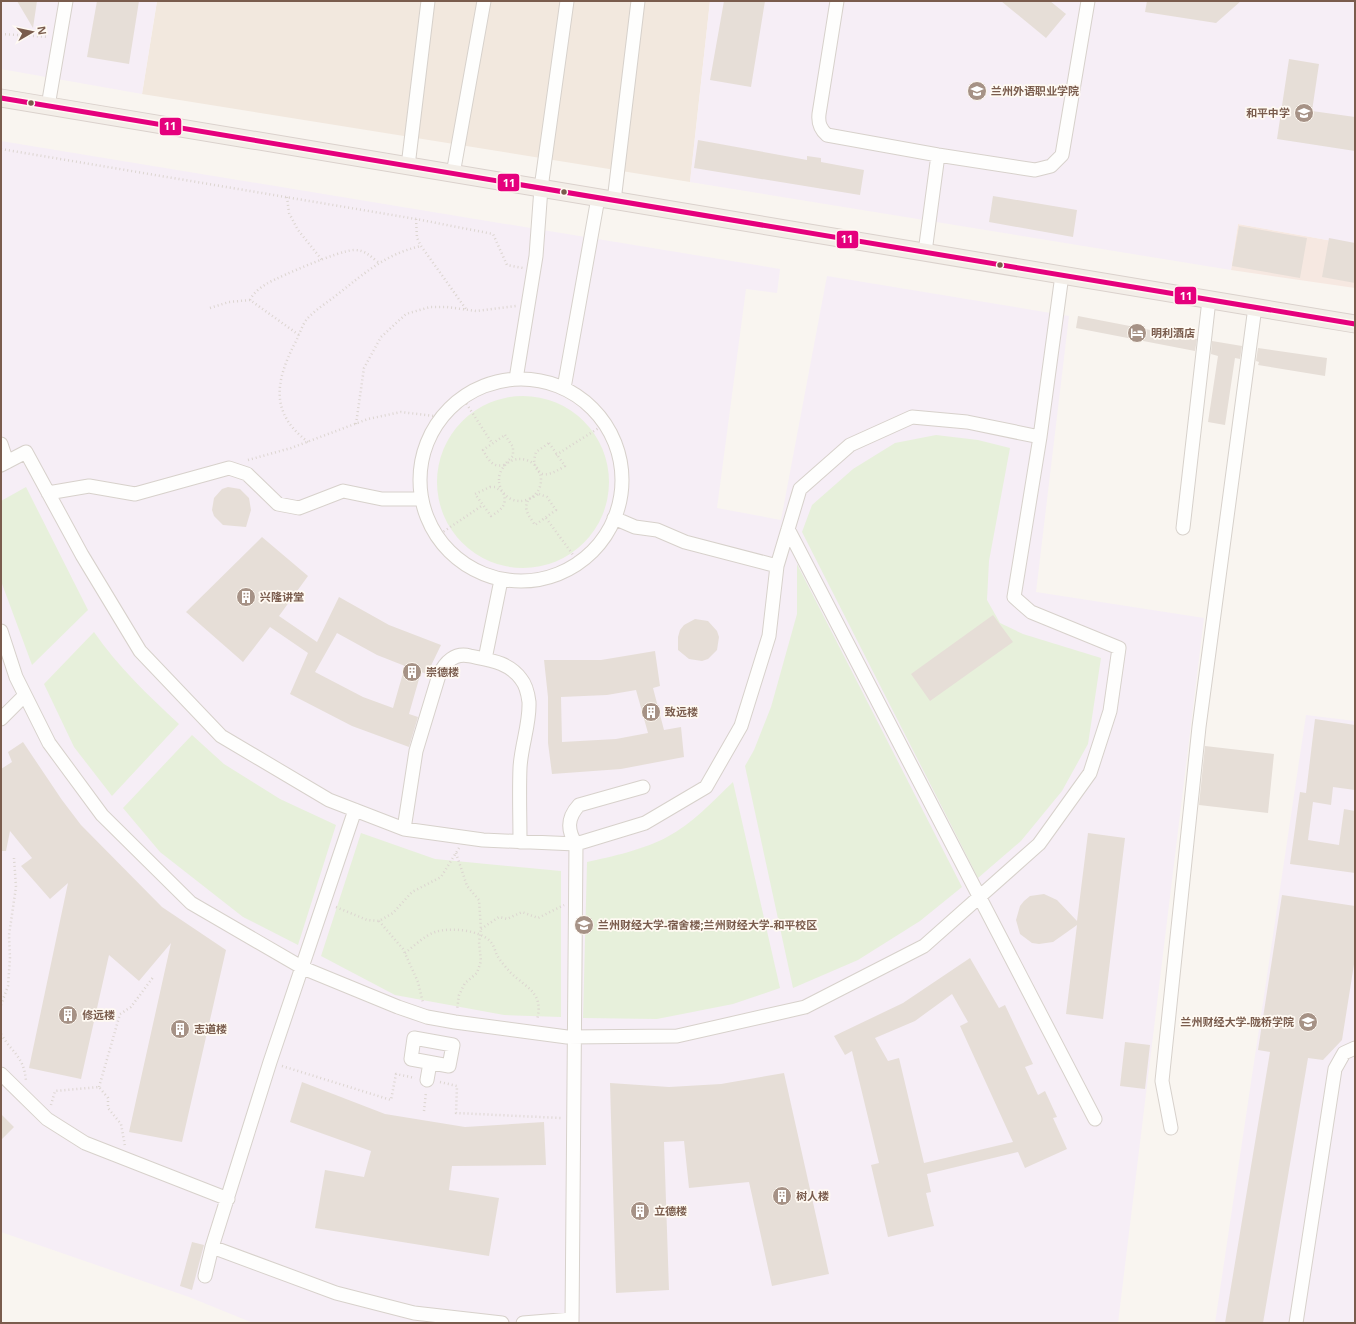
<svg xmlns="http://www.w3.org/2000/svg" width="1356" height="1324" viewBox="0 0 1356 1324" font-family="'Noto Sans','Noto Sans SC',sans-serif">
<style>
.residential{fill:#f2e8de}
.commercial{fill:#f6e8e1}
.education{fill:#f6eef6}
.green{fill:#e7f0db}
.building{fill:#e6ded7;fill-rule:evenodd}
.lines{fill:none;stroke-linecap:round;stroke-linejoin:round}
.minor-casing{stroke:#d7d1cb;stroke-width:15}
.major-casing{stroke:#dad1cc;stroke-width:19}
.path{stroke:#dcd5d0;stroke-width:2.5;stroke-dasharray:1 3;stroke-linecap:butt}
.minor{stroke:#fefefd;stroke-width:13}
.major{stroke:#f3eee8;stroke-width:17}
.bus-1-casing{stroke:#fffaf3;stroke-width:8}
.bus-1{stroke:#e5007d;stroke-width:5}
.bus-dot{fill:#7a5c4d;stroke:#fffaf3;stroke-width:1.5}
.labels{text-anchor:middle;stroke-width:3.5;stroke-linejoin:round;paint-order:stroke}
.poi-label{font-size:11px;font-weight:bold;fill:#7a5c4d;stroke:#fffaf3;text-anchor:start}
.line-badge{stroke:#fffaf3;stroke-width:1.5}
.badge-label{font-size:11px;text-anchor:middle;font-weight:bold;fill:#fff}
</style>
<rect width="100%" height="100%" fill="#f9f5f0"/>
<!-- residential -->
<path class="residential" d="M157 1H710L690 182 142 94Z"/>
<!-- commercial -->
<path class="commercial" d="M1238 224 1355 245V288L1231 270Z"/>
<!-- education -->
<path class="education" d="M1 1H157L142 94 1 69Z
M710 1H1355V245L1238 224 1231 270 690 182Z
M1 141 780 269 777 293 746 289 717 508 781 520 827 276 1069 316 1036 592 1204 618 1118 1323H253L189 1297 1 1232Z
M1306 715 1355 721V1323H1215Z"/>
<!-- green -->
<path class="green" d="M437 482a86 86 0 1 1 172 0a86 86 0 1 1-172 0Z
M936 435 978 440 1010 448 989 561 987 600 1000 623 1023 634 1101 658 1088 744 1062 791 1021 841 978 878 802 532 812 505 853 469 895 443Z
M26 487 88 610 32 665 1 581V501Z
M797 564 962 887 920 921 858 960 793 988 745 766 754 750 771 707 797 614Z
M94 632C118 667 148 695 179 724L112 796 74 747 44 684Z
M192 735 224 764 280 799 336 825 298 945 243 917 160 852 123 808Z
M733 782 780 988 733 1004 657 1019 583 1018 587 862C610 857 646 849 667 837 692 824 712 802 733 782Z
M361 833 435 859 561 871V1017L504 1015 395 995 321 956Z"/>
<!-- building -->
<path class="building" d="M17 1H37L33 28Z
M97 1H139L129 64 87 57Z
M724 1H765L751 87 710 80Z
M1001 1H1050L1066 14 1046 38Z
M1147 1H1241L1216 23 1145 12Z
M1289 59 1319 64 1312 111 1355 117V151L1277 139Z
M698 140 807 160V156L821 158V162L864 170 860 195 694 168Z
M993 196 1077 210 1073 237 989 222Z
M1239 226 1307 238 1300 278 1232 266Z
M1329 238 1355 243V283L1322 277Z
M1078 316 1197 339 1195 351 1076 328Z
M1212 341 1242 346 1240 359 1235 358 1225 425 1208 422 1218 356 1211 354Z
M1258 348 1327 358 1325 376 1258 365 1259 362 1256 361Z
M228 487 240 489 249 498 251 510 246 527 223 525 214 516 212 510 214 498 222 489Z
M262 537 308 576 279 616 317 642 339 597 389 625 441 645 427 674 421 672 409 714 418 717 409 747 352 726 290 694 308 653 270 627 243 662 186 612ZM337 633 377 655 405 666 393 708 363 697 315 672Z
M993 615 1013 642 930 701 911 674Z
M695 619 708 621 717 631 719 637 717 650 708 659 702 661 689 659 678 650V637L680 630 684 625Z
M655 651 660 686 653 688 664 730 681 727 684 757 621 769 552 774 548 743V697L544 660H601ZM636 690 648 733 616 739 562 742 561 697 607 695Z
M1315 719 1355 725V790L1333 787 1331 805 1313 802 1308 840 1339 845 1344 809 1355 811V873L1290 864 1300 792 1306 793Z
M23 742 62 800 81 825 162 907 226 950 182 1142 129 1132 171 943 139 981 109 955 81 1079 29 1068 68 883 50 899 21 866 32 858 10 831 6 851H1V769L12 762 8 752Z
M1205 746 1274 754 1268 813 1199 805Z
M1088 833 1125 838 1103 1019 1066 1014 1077 925 1053 942 1039 944 1032 943 1020 934 1016 920 1020 906 1024 901 1030 896 1044 894 1057 900 1077 921Z
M1282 895 1355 906V958L1342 1040 1323 1060 1308 1058 1263 1323H1225L1270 1052 1258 1050Z
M970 958 999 1008 1005 1005 1033 1064 1025 1067 1038 1095 1045 1091 1057 1117 1053 1118 1067 1149 1025 1168 1018 1152 927 1174 931 1192 926 1193 934 1226 888 1237 871 1165 879 1163 852 1051 845 1055 834 1036 903 1003ZM952 994 968 1022 960 1026 1013 1142 924 1163 899 1058 888 1061 875 1038 915 1021Z
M1125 1042 1150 1045 1145 1089 1120 1086Z
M784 1073 829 1274 772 1286 749 1182 689 1188 684 1141 664 1142 669 1290 616 1293 610 1083 669 1087 721 1084Z
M302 1082 385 1114 465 1127 544 1122 546 1165 452 1166 449 1190 499 1198 489 1256 315 1228 325 1170 364 1177 371 1151 290 1122Z
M1 1114 14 1127 1 1140Z
M192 1242 204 1245 192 1290 180 1286Z"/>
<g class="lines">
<!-- minor casing -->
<g class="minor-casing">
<path id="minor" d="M837 1 819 114C818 123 820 129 827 135L938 155 1035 170 1051 166 1062 155 1088 1
M48 106 66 1
M408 166 428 1
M453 174 484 1
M614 201 638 1
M925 252 938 155
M420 480a101 101 0 1 1 202 0a101 101 0 1 1-202 0Z
M516 379 536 256 541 188 567 1
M564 388 598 198
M1040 437 1062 275
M1 444 7 462
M1 465 26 452 82 555 140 651 221 736 329 800 404 829 483 840 576 844 645 823 706 787 741 726 769 636 777 566 800 489 850 445 912 417 967 422 1040 437 1014 597 1031 612 1119 648 1110 711 1090 773 1039 844 924 946 805 1007 677 1036 567 1037 455 1022 427 1017 398 1007 303 968 191 903 102 815 49 743 16 677 1 631
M48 493 89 486 135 494 229 468 247 474 278 504 299 508 343 491 382 499H421
M614 518 635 527 657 530 685 542 777 566
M1183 528 1209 300
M788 529 1095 1119
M485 659 501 580
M1 719 25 695
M404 829 416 751 439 675C445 662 455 652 470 656 489 660 509 662 521 679 526 685 528 694 529 702 530 724 521 746 520 768 519 793 520 817 520 842
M414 1038 453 1045 449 1066 411 1059Z
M1 1074 47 1119 85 1143 228 1199
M427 1080 430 1063
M1171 1128 1162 1081 1199 727 1255 307
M212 1247 336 1293 414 1313 502 1323
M205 1276 212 1247 270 1062 355 810
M523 1323 572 1319
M572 1323 576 844C567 830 567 818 579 805L643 787
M1296 1323 1335 1069 1344 1053 1355 1048"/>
</g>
<!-- major casing -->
<g class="major-casing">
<path id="major" d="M1 98 1355 324"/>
</g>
<!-- path -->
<path class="path" d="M1 34 48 37
M1 149 416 219 493 234 507 265 523 268
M287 197 289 213 298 230 322 260
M416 219 417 238 421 246 466 309
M250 300C253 293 261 287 268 283 283 275 338 251 354 250 365 250 370 256 378 262
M210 308 229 302 250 300 299 335
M462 397 492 443
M356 424 364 368 381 337 406 314 430 307H447L476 311 516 306
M505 435 513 447V456L504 465C492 468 488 459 483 450Z
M308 442C270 413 275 382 295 343 299 336 302 325 307 319 316 309 328 302 338 294 366 272 386 254 421 246
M549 443 565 466C552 474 537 482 534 460L536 452Z
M556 455 605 424
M499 480a21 21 0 1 1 42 0a21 21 0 1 1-42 0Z
M248 460 291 448 368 419 401 412 442 417
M490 487H495L503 492C508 505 501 510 491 516L475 494Z
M539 494 547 497 556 510 535 525C530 517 522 509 529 499Z
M546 518 579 563
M437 536 483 505
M456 853 467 886 479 900 481 929 479 942 481 961 477 973 465 983 459 995 457 1010
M336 907 367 920 379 921 393 913 412 892 441 877 459 848
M379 921 403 949 418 982 423 1003
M481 929 499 917 507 919 522 912 538 918 564 905
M405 953C414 946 424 936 435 932 450 927 479 930 490 941 494 945 495 951 497 955 500 961 506 967 510 972 527 989 544 992 537 1020
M1 1005 8 986 10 958 9 935 16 887 14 858
M1 1034C12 1053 24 1056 26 1081
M282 1066 391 1100 396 1074 415 1078
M440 1082 457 1086 456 1113 561 1118
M99 1087 120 1014 131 1007 154 976
M51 1105 55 1091 99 1087 108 1098V1108L121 1124 125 1146
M424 1111 426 1092"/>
<!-- minor -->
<use href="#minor" class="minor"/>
<!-- major -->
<use href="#major" class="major"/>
<!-- bus-1 casing -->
<g class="bus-1-casing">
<path id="bus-1" d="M1 98 1355 324"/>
</g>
<!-- bus-1 -->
<use href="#bus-1" class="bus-1"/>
</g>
<!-- icons -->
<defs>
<g id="university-disc" transform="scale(1)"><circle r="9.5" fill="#a69286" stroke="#fffaf3"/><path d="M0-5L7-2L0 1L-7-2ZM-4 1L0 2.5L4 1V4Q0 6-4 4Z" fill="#fff"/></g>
<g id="school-disc" transform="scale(1)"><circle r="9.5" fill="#a69286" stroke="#fffaf3"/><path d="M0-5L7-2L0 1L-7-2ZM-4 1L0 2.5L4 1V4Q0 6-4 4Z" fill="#fff"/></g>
<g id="hotel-disc" transform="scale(1)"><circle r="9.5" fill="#a69286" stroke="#fffaf3"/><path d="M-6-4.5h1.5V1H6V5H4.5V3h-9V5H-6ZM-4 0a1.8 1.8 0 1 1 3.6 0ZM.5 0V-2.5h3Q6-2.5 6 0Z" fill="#fff"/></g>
<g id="building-disc" transform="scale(1)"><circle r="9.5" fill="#a69286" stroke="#fffaf3"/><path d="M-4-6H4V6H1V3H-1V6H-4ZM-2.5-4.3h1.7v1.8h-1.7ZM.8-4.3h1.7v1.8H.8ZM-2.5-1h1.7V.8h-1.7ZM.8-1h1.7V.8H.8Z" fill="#fff"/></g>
</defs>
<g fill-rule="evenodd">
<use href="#university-disc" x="977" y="91"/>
<use href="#school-disc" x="1304" y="113"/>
<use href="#hotel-disc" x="1137" y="333"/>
<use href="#building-disc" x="246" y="597"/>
<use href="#building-disc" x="412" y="672"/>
<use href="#building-disc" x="651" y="712"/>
<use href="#university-disc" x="584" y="925"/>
<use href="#building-disc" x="68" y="1015"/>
<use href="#university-disc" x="1308" y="1022"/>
<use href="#building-disc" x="180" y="1029"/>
<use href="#building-disc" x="782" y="1196"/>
<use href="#building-disc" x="640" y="1211"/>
</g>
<!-- markers -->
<g class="bus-dot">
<circle cx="31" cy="103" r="3.5"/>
<circle cx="564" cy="192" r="3.5"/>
<circle cx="1000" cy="265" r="3.5"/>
</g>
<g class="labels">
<!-- poi labels -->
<g class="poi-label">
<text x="991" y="95">兰州外语职业学院</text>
<text x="1290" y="117" text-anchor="end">和平中学</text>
<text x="1151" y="337">明利酒店</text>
<text x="260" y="601">兴隆讲堂</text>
<text x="426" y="676">崇德楼</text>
<text x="665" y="716">致远楼</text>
<text x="598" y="929">兰州财经大学-宿舍楼;兰州财经大学-和平校区</text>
<text x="82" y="1019">修远楼</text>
<text x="1294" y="1026" text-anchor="end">兰州财经大学-陇桥学院</text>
<text x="194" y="1033">志道楼</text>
<text x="796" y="1200">树人楼</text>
<text x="654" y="1215">立德楼</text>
</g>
</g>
<g class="line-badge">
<rect x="159" y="117" width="23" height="19" rx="4" fill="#e5007d"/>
<rect x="497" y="173" width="23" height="19" rx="4" fill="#e5007d"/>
<rect x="836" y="230" width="23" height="19" rx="4" fill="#e5007d"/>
<rect x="1174" y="286" width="23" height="19" rx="4" fill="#e5007d"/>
</g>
<g class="badge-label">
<text x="170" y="130">11</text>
<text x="509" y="187">11</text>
<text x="847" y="243">11</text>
<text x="1186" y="300">11</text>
</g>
<!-- border -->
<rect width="1356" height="1324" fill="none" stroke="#7a5c4d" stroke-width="4"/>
<!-- north arrow -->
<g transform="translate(32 32) rotate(81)" stroke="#fffaf3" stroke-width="3" paint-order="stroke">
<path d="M0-3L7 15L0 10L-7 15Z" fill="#7a5c4d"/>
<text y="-6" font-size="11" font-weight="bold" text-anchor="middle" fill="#7a5c4d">N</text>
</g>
</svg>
